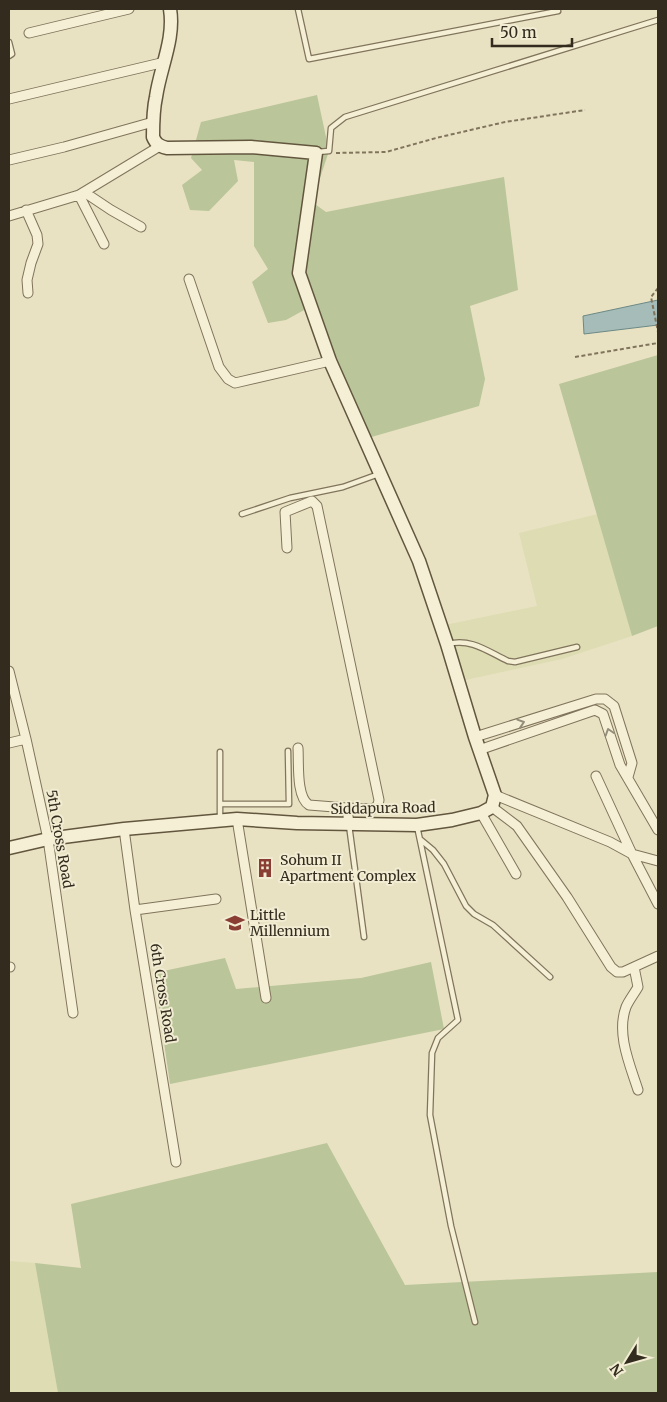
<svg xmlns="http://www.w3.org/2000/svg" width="667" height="1402" viewBox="0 0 667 1402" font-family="Merriweather,serif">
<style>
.farmland{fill:#dddcb2}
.green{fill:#bac599}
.water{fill:#a5bcb8;stroke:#6d8985}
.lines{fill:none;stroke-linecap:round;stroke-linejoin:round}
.lane-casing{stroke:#81745c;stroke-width:7}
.street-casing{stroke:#81745c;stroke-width:11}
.secondary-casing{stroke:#63563f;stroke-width:15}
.path{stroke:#81745c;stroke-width:2;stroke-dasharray:4 2.5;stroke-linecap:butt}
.lane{stroke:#f4efd5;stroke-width:4.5}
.street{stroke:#f4efd5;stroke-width:9}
.secondary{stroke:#f4efd5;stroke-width:12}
.oneway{stroke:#938d7a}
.labels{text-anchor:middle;stroke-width:4;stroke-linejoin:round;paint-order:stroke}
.street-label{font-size:14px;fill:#322b1e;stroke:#f1ecd2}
.poi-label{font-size:14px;fill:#322b1e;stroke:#f1ecd2;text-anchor:start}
</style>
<rect width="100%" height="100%" fill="#e8e2c3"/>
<!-- farmland -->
<path class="farmland" d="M598 514 632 636 562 659 461 681 445 625 537 606 519 533Z
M9 1261 35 1263 58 1393H9Z"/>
<!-- green -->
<path class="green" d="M317 95 329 151 312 202 326 212 504 177 518 290 470 306 485 379 479 406 368 438 306 309 286 320 268 323 252 282 268 269 254 246V162L234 160 238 181 209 211 190 210 182 185 202 170 191 158 201 122Z
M658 355V626L632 636 559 384Z
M225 958 236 989 361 978 431 962 444 1029 170 1084 154 973Z
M327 1143 405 1285 658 1272V1393H58L35 1263 81 1268 71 1204Z"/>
<!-- water -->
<path class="water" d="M658 300V325L584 334 583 316Z"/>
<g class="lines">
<!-- lane casing -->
<g class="lane-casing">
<path id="lane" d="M298 9 309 59 558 11 557 9
M9 42 12 54 9 56
M317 152 329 151 331 128 345 117 658 20
M242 514 290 498 343 487 379 474
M448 644C471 638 487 651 508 661L515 662 577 647
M220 752V820
M220 804H289L288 751
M349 825 364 937
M417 826 458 1020 438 1038 432 1053 430 1115 451 1226 475 1322
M421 840 433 850 444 864 466 906 474 914 493 925 550 977"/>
</g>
<!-- street casing -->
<g class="street-casing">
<path id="street" d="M29 33 129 9
M9 99 165 62
M9 160 64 147 153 122
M84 192 111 210 141 227
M79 195 104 244
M26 210 37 235 38 244 31 263 27 280 28 293
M9 216 79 195 160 146
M189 279 219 367 228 379 235 383 330 361
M287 548 285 512 312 501 317 506 379 800 378 805 373 809 347 808 349 824
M9 671 26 739 48 839 73 1013
M475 737 596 699H605L614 706 632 763 628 777
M9 743 26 739
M298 748C299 763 296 797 309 805L347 808
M479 750 595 710 603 714 620 765 658 830
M596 776 632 854 658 904
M495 795 610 842 632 854 658 861
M492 807 517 826 567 897 611 967 617 972H623L658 956
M481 813 516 874
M237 819 266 998
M124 829 135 910 176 1162
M135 910 216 899
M9 967H10
M634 967 638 987C634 994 629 1000 626 1007 616 1034 630 1065 638 1090"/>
</g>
<!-- secondary casing -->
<g class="secondary-casing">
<path id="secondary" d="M9 848 48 839 124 829 237 819 297 823 417 825 452 820 481 813 492 807 495 795 475 737 447 644 419 561 330 361 299 273 316 153 251 147 167 148C159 146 156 144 153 137 153 124 153 110 156 97 160 68 175 39 170 9"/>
</g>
<!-- path -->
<path class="path" d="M336 153 386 152 436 138 505 122 585 110
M658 288 651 297 658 332
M575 357 658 343"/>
<!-- lane -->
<use href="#lane" class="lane"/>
<!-- street -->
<use href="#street" class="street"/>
<!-- secondary -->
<use href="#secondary" class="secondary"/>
</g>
<!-- one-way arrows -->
<defs><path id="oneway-chevron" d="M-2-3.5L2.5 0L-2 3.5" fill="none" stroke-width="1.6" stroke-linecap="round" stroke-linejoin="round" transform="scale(1.25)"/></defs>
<g class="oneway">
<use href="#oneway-chevron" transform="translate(521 723) rotate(-18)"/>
<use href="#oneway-chevron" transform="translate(609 732) rotate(-108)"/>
</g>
<!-- icons -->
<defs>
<g id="building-bare" transform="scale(1.5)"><path d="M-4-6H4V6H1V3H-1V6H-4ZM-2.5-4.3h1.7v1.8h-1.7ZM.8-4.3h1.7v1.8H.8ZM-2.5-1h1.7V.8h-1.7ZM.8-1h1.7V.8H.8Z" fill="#893d33" stroke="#f1ecd2" stroke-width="2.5" paint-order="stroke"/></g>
<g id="school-bare" transform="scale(1.5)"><path d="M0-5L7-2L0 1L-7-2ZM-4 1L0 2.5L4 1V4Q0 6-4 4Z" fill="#893d33" stroke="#f1ecd2" stroke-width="2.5" paint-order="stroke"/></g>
</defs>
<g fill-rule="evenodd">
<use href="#building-bare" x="265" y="868"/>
<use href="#school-bare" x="235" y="923"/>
</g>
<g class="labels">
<!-- street labels -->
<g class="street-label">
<text transform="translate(383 808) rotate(-1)" y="5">Siddapura Road</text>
<text transform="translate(60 839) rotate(80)" y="5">5th Cross Road</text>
<text transform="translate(163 993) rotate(81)" y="5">6th Cross Road</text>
</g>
<!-- poi labels -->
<g class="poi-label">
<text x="280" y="865">Sohum II<tspan x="280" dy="16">Apartment Complex</tspan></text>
<text x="250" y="920">Little<tspan x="250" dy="16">Millennium</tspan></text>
</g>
</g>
<!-- border -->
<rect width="667" height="1402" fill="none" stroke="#322b1e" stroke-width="20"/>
<!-- north arrow -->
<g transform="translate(627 1362) rotate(233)" stroke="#f1ecd2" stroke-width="4" paint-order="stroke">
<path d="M0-4L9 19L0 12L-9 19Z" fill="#322b1e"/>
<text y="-8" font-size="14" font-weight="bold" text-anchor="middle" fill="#322b1e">N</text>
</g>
<!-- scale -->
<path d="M492 38v8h80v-8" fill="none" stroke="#322b1e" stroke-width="2.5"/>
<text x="500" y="38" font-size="15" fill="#322b1e" stroke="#f1ecd2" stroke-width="4" paint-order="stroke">50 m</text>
</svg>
